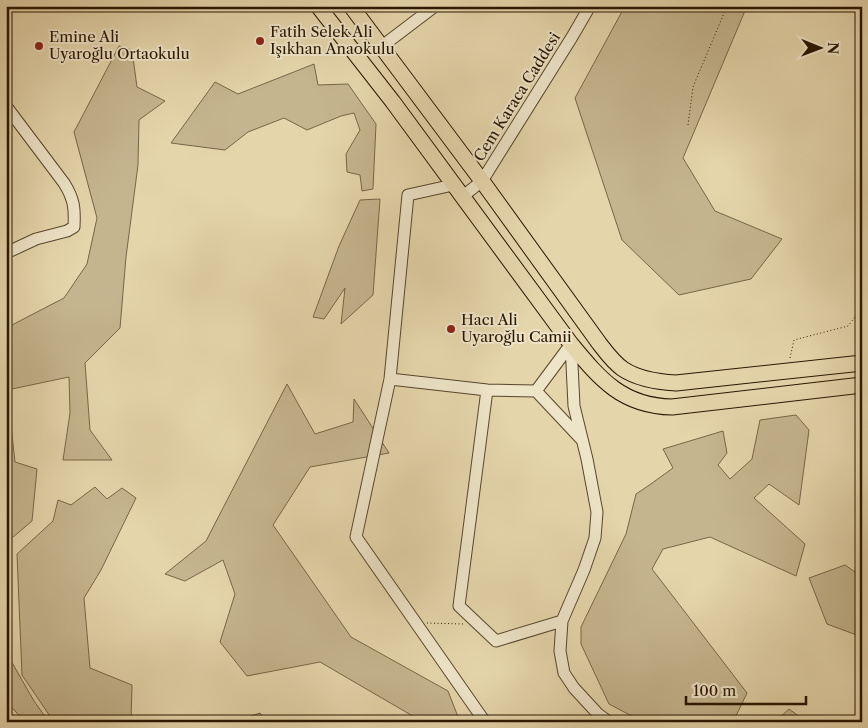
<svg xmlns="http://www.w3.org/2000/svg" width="868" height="728" viewBox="0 0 868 728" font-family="'Libre Caslon Text',serif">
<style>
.green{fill:#c5b58e;stroke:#766647}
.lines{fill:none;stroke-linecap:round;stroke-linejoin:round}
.minor-casing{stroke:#57462b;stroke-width:13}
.major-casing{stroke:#281600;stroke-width:17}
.path{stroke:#281600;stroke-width:1;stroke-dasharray:1 2.5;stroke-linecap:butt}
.minor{stroke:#eee4c8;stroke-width:11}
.major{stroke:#e5d5ab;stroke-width:15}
.poi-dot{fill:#8f2418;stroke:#eee4c8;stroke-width:2}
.labels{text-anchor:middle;stroke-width:4;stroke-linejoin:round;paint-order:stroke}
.poi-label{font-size:15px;fill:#281600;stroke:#eee4c8;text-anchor:start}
.street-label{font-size:15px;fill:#281600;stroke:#eee4c8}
</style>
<rect width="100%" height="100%" fill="#e5d5ab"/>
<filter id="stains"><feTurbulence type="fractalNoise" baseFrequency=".004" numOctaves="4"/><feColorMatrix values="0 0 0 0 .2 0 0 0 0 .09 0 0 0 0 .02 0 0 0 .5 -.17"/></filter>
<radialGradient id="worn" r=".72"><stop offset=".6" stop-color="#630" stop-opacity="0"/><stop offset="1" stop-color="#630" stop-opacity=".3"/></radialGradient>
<!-- green -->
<path class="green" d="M625 6H747L683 158 715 211 782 239 751 279 679 295 622 240 575 98Z
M119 46 132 50 137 87 165 101 139 120 138 165 126 257 120 328 85 363 90 430 112 460H63L70 413 69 377 7 390 15 462 37 469 32 521 6 543V346L12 325 64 298 87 264 97 218 74 132Z
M314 64 318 85 348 84 376 124 373 189 362 191 360 175 347 172 346 154 360 130 354 113 341 116 307 130 284 118 248 132 225 150 171 143 215 82 238 94Z
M380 199 373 295 341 324 345 288 324 319 313 317 339 246 360 200Z
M287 384 315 434 353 422 354 399 389 453 310 467 273 525 351 637 448 691 460 722H423L320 662 247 676 220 642 235 594 223 560 185 581 165 574 206 541Z
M796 415 809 430 799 505 769 484 754 498 805 544 796 576 710 537 663 549 652 569 747 693 733 722H643L609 704 581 644V627L626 534 636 494 648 486 673 468 663 449 723 431 727 453 718 465 730 479 752 459 760 420Z
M95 487 107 499 122 488 136 498 101 570 84 598 90 668 132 685 131 722H54L22 675 17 554 53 521 58 500 71 505Z
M845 565 862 577V637L827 624 809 578Z
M6 652 34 701 49 722H25L6 701Z
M789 709 807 722H775Z
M260 713 267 722H241L242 719Z"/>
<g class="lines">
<!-- minor casing -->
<g class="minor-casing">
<path id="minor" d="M381 47 435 6
M6 106 64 183C74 199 75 208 74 227L67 231 36 239 6 253
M453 185 408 195 390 379 356 537 485 722
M462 197 482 181 572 37 590 6
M571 344 574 406 587 459 597 512 595 538 584 570 562 621 560 651 564 673 574 688 598 714 609 722
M390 379 487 390 459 606 496 641 562 621
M487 390 536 391 582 440
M536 391 571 344
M6 717 11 722"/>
</g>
<!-- major casing -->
<g class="major-casing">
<path id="major" d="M318 6 393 102 571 344C600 379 622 406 672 407L862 385
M351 6 482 181 599 343C606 352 613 362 623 369 638 379 658 382 676 383L862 363"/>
</g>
<!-- path -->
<path class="path" d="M688 125 693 87 727 6
M790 358 794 340 848 326 862 308
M427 623 463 624"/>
<!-- minor -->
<use href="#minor" class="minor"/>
<!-- major -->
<use href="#major" class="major"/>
</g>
<!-- markers -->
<g class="poi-dot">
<circle cx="260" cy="41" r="5"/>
<circle cx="39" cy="46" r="5"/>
<circle cx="451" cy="329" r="5"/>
</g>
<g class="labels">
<!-- poi labels -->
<g class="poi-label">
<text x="270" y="37">Fatih Selek Ali<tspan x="270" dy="17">Işıkhan Anaokulu</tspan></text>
<text x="49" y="42">Emine Ali<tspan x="49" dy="17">Uyaroğlu Ortaokulu</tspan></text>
<text x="461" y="325">Hacı Ali<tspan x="461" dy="17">Uyaroğlu Camii</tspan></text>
</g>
<!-- street labels -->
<g class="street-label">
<text transform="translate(517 97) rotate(-58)" y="5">Cem Karaca Caddesi</text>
</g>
</g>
<!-- margin -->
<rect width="868" height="728" fill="none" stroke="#e5d5ab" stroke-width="25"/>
<rect x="8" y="8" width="853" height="713" fill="none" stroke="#281600" stroke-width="2.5"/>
<rect x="12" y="12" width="843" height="703" fill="none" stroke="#281600"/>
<!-- north arrow -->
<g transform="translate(820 48) rotate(91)" stroke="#eee4c8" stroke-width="4" paint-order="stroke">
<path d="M0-4L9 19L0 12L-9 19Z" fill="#281600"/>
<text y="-8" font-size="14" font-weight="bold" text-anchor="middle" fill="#281600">N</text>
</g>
<!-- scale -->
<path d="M686 696v8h120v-8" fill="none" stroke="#281600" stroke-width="2.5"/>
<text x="693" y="696" font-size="15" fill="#281600" stroke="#eee4c8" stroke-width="4" paint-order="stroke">100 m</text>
<rect width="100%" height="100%" filter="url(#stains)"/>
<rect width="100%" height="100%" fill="url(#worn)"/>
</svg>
